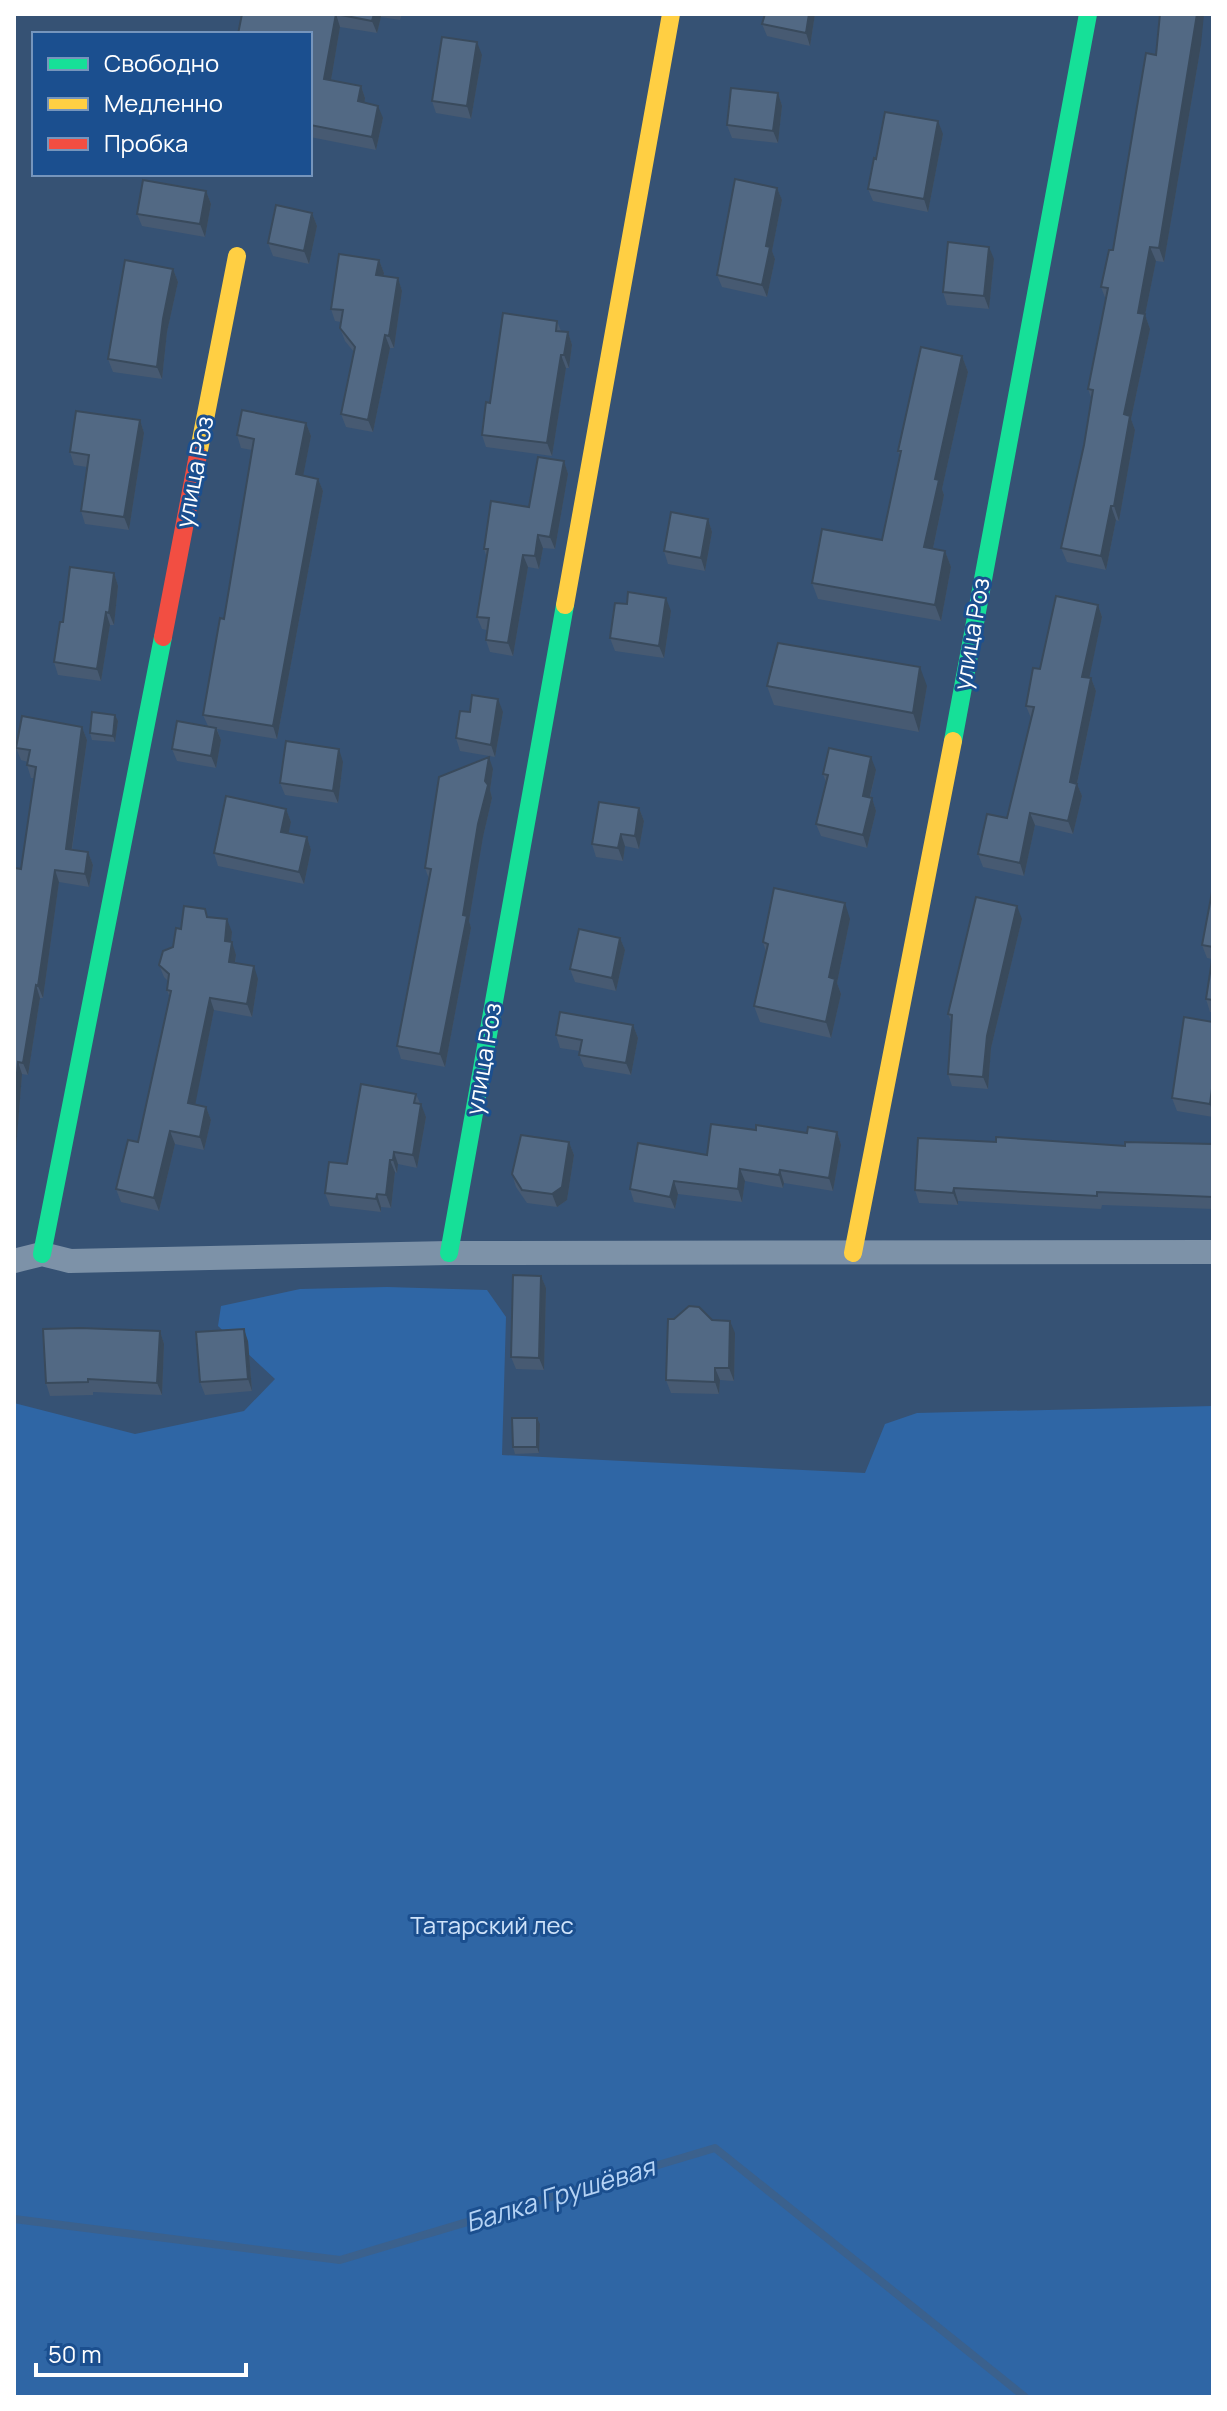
<svg xmlns="http://www.w3.org/2000/svg" width="1227" height="2411" viewBox="0 0 1227 2411" font-family="Manrope,sans-serif">
<style>
.green{fill:#2f66a5}
.lines{fill:none;stroke-linecap:round;stroke-linejoin:round}
.stream{stroke:#3b618d;stroke-width:8}
.street{stroke:#7d92a8;stroke-width:24}
.fast{stroke:#16e098;stroke-width:18}
.slow{stroke:#ffcf43;stroke-width:18}
.jam{stroke:#f24e42;stroke-width:18}
.wall{fill:#475a72}
.shaded-wall{fill:#394a5c}
.building{fill:#526984;stroke:#394a5c;stroke-width:2}
.labels{text-anchor:middle;stroke-width:6;stroke-linejoin:round;paint-order:stroke}
.street-label{font-size:24px;fill:#fff;stroke:#1b4f8f}
.park-label{font-size:24px;fill:#cfe3fa;stroke:#1b4f8f}
.water-label{font-size:26px;font-style:italic;fill:#b5d3f5;stroke:#1b4f8f}
</style>
<rect width="100%" height="100%" fill="#365274"/>
<!-- green -->
<path class="green" d="M387 1287 487 1290 506 1317 502 1455 865 1473 885 1424 917 1413 1213 1406V2397H14V1403L135 1434 244 1411 275 1379 218 1326 221 1306 300 1289Z"/>
<g class="lines">
<!-- stream -->
<path class="stream" d="M14 2219 340 2260 715 2148 1025 2397"/>
<!-- street -->
<path class="street" d="M14 1261 42 1254 70 1261 449 1253 1213 1252"/>
<!-- fast -->
<path class="fast" d="M953 741 1088 14
M449 1253 565 605
M42 1254 163 637"/>
<!-- slow -->
<path class="slow" d="M198 455 237 256
M565 605 671 14
M853 1253 953 741"/>
<!-- jam -->
<path class="jam" d="M163 637 198 455"/>
</g>
<!-- wall -->
<path class="wall" d="M242 14H402L400 20 381 17 377 33 340 27 331 80 361 86 365 98 364 103 383 118 376 150 310 137V34Z
M765 14H815L810 46 767 36 762 24Z
M1201 45 1164 262 1156 261 1145 315 1150 329 1131 419 1135 430 1119 521 1116 520 1106 570 1067 562 1061 548 1084 445 1092 400 1088 389 1106 300 1101 287 1113 250 1156 55Z
M482 55 471 119 436 113 432 101Z
M778 93 782 106 778 143 732 138 727 125Z
M943 134 928 212 873 201 868 189 876 159Z
M777 188 782 200 772 251 775 259 767 297 722 287 717 275Z
M206 191 211 204 205 237 142 226 137 214Z
M312 213 317 226 309 264 273 256 268 243Z
M994 259 989 309 947 305 943 292Z
M379 260 384 273 383 276 398 278 402 291 394 348H390L373 432 346 427 341 414 354 352 345 341 340 328 341 322 335 321 331 309Z
M173 269 178 282 167 332 162 379 113 372 108 359Z
M557 321 561 331 568 332 572 345 569 368H566L552 456 486 447 482 435 490 403Z
M962 356 968 372 942 489 944 495 933 549 945 551 951 567 941 621 818 599 812 583 882 540 900 457 898 451Z
M140 420 144 433 129 530 85 524 81 511 87 467 74 465 70 452Z
M306 423 311 436 303 476 318 479 323 491 277 739 217 729 221 740 216 768 177 761 172 749 208 726 203 715 224 619 252 450 241 448 237 435Z
M564 461 568 474 555 549 543 548 539 569 528 567 513 656 490 652 486 640 487 630 482 629 477 617 487 558 484 549 529 507Z
M708 519 712 532 705 571 668 564 664 551Z
M114 573 118 586 114 625H110L101 681 58 675 54 662 63 622Z
M1098 605 1102 617 1089 678H1091L1096 691 1077 784 1082 796 1073 834 1035 825 1024 876 983 867 978 854 1007 818 1031 718 1026 706Z
M671 611 664 658 615 651 610 638Z
M767 686H927L919 732 774 705Z
M470 712H503L495 757 460 751 456 738Z
M115 715 118 721 115 742 92 740 90 733Z
M82 727 87 740 72 850 88 852 93 865 89 887 59 882 43 998H40L28 1075 22 1074 16 1149 14 1148V877L21 869 35 778H31L27 765 28 762 21 760 16 748Z
M343 762 338 803 285 795 280 783Z
M493 769 490 790 492 798 483 837 469 921 471 928 445 1067 401 1059 397 1046 429 879 425 868Z
M876 770 870 798H872L876 811 867 848 821 836 816 824 826 782 823 774Z
M639 808 644 821 639 849 625 846 623 861 596 857 592 844Z
M286 809 291 822 288 833 307 837 311 850 304 884 218 866 214 853Z
M1213 887V1012H1210L1206 999 1212 959 1207 958 1202 945Z
M207 917 232 932 231 942 236 955 235 963 258 979 252 1017 214 1010 195 1104 206 1107 211 1120 204 1150 175 1144 159 1211 121 1202 116 1189 138 1142 170 998 167 990 168 981 164 977 159 965 173 947 181 929Z
M850 919 837 983 841 994 831 1038 760 1022 754 1006 766 952 763 942Z
M1022 919 991 1048 988 1089 952 1086 948 1074 952 1024 948 1014Z
M620 938 625 950 616 991 575 982 570 969Z
M1213 1022V1117L1177 1111 1172 1098Z
M633 1025 638 1038 631 1075 584 1067 579 1055 580 1051 560 1048 556 1035Z
M416 1094 426 1117 417 1168 398 1164 397 1173 395 1172 391 1208 381 1207V1212L330 1206 325 1193 347 1164Z
M756 1130 807 1133 837 1132 841 1145 833 1191 784 1183 783 1188 745 1181 742 1202 678 1194 675 1209 634 1202 630 1189 707 1155Z
M569 1142 574 1155 567 1200 557 1207 527 1203 516 1187 512 1174Z
M996 1142 1125 1146 1213 1144V1209L1102 1205 1101 1209 958 1201V1205L919 1203 915 1190Z
M541 1276 546 1288 544 1370 516 1369 511 1357Z
M712 1320 735 1333 734 1381 720 1380 719 1394 671 1393 666 1380Z
M160 1331 164 1344 162 1395 93 1392V1395L50 1396 46 1383Z
M248 1341 252 1391 205 1395 200 1382Z
M540 1424 539 1453 515 1454 513 1447Z"/>
<!-- shaded-wall -->
<path class="shaded-wall" d="M336 14 340 27 329 92 324 79Z
M374 14H380L381 17 377 33 372 21Z
M809 14H815L810 46 806 33Z
M1197 14H1204L1201 45 1164 262 1159 248Z
M477 42 482 55 471 119 467 106Z
M361 86 365 98 363 114 358 101Z
M778 93 782 106 778 143 773 131Z
M378 106 383 118 376 150 372 137Z
M938 121 943 134 928 212 924 199Z
M777 188 782 200 772 251 775 259 767 297 762 285 766 246Z
M206 191 211 204 205 237 200 224Z
M312 213 317 226 309 264 304 251Z
M989 247 994 259 989 309 984 296Z
M1150 247 1156 261 1145 315 1150 329 1131 419 1135 430 1119 521 1114 506 1124 414 1138 313Z
M379 260 384 273 381 288 376 275Z
M173 269 178 282 167 332 162 379 157 367 163 319Z
M398 278 402 291 394 348 389 336Z
M568 332 572 345 569 368 564 355Z
M385 335 390 348 373 432 368 420Z
M561 355 566 368 552 456 547 443Z
M962 356 968 372 942 489 944 495 930 563 924 547 935 479Z
M140 420 144 433 129 530 124 517Z
M306 423 311 436 301 487 296 474Z
M564 461 568 474 555 549 550 537Z
M318 479 323 491 277 739 273 726Z
M1111 506 1116 520 1106 570 1101 556Z
M708 519 712 532 705 571 701 558Z
M538 535 543 548 539 569 535 556Z
M945 551 951 567 941 621 935 605Z
M523 555 528 567 513 656 508 643Z
M114 573 118 586 114 625 109 613Z
M666 598 671 611 664 658 659 646Z
M1098 605 1102 617 1087 689 1082 677Z
M106 612 110 625 101 681 97 669Z
M920 667 927 686 919 732 913 713Z
M1091 678 1096 691 1076 788 1077 784 1082 796 1073 834 1068 821 1070 782Z
M498 699 503 712 495 757 491 745Z
M115 715 118 721 115 742 113 736Z
M82 727 87 740 70 861 66 849Z
M216 728 221 740 216 768 211 756Z
M339 749 343 762 338 803 333 791Z
M489 757 493 769 490 790 492 798 483 837 469 921 471 928 445 1067 440 1054Z
M871 757 876 770 867 809 863 796Z
M872 798 876 811 867 848 863 835Z
M639 808 644 821 639 849 635 836Z
M286 809 291 822 286 844 281 832Z
M1030 813 1035 825 1024 876 1020 863Z
M621 834 625 846 623 861 618 848Z
M307 837 311 850 304 884 299 872Z
M88 852 93 865 89 887 85 874Z
M55 870 59 882 43 998 38 986Z
M845 903 850 919 837 983 841 994 831 1038 826 1022 829 977Z
M1017 906 1022 919 991 1048 988 1089 983 1077 987 1036Z
M227 919 232 932 230 952 232 942 236 955 233 974 229 962 225 941Z
M620 938 625 950 616 991 612 978Z
M254 966 258 979 252 1017 247 1004Z
M36 985 40 998 28 1075 23 1063Z
M210 998 214 1010 193 1116 188 1103Z
M633 1025 638 1038 631 1075 626 1063Z
M18 1062 22 1074 16 1149 14 1144V1105Z
M1213 1081V1114L1210 1104Z
M421 1104 426 1117 417 1168 413 1155Z
M206 1107 211 1120 204 1150 200 1137Z
M170 1131 175 1144 159 1211 154 1198Z
M837 1132 841 1145 833 1191 829 1178Z
M569 1142 574 1155 567 1200 557 1207 552 1194Z
M394 1152 398 1164 397 1173 393 1160Z
M390 1160 395 1172 391 1208 386 1195Z
M740 1169 745 1181 742 1202 738 1189Z
M780 1170 784 1183 783 1188 779 1175Z
M674 1181 678 1194 675 1209 670 1197Z
M954 1188 958 1201V1205L953 1193Z
M377 1194 381 1207V1212L376 1199Z
M541 1276 546 1288 544 1370 539 1358Z
M730 1321 735 1333 734 1381 729 1368Z
M244 1329 248 1341 252 1391 248 1379Z
M160 1331 164 1344 162 1395 157 1383Z
M715 1368 720 1380 719 1394 715 1382Z
M537 1418 540 1424 539 1453 537 1447Z"/>
<!-- building -->
<path class="building" d="M242 14H374L372 21 336 14 324 79 361 86 358 101 378 106 372 137 310 125V34H238Z
M765 14H809L806 33 762 24Z
M1160 14H1197L1159 248 1150 247 1138 313 1145 314 1124 414 1130 416 1114 506H1111L1101 556 1061 548 1084 445 1093 390 1088 389 1108 288 1101 287 1109 250H1113L1146 53 1156 55Z
M442 37 477 42 467 106 432 101Z
M731 88 778 93 773 131 727 125Z
M885 112 938 121 924 199 868 189 874 158 876 159Z
M735 179 777 188 766 246 770 247 762 285 717 275Z
M143 180 206 191 200 224 137 214Z
M276 205 312 213 304 251 268 243Z
M948 242 989 247 984 296 943 292Z
M339 254 379 260 376 275 398 278 389 336 385 335 368 420 341 414 355 347 340 328 343 310 331 309Z
M125 260 173 269 163 319 157 367 108 359Z
M503 313 557 321 556 331 568 332 564 355H561L547 443 482 435 486 402 490 403Z
M921 347 962 356 935 479 939 480 924 547 945 551 935 605 812 583 822 529 882 540 901 451H898Z
M242 410 306 423 296 474 318 479 273 726 203 715 220 618 224 619 254 439 237 435Z
M76 411 140 420 124 517 81 511 89 455 70 452Z
M538 457 564 461 550 537 538 535 535 556 523 555 508 643 486 640 489 618 477 617 488 549H484L491 501 529 507Z
M671 512 708 519 701 558 664 551Z
M70 567 114 573 109 613 106 612 97 669 54 662 60 622H63Z
M628 592 666 598 659 646 610 638 615 603 627 604Z
M1056 596 1098 605 1082 677 1091 678 1070 782 1077 784 1068 821 1030 813 1020 863 978 854 987 814 1007 818 1034 707 1026 706 1033 668 1040 669Z
M778 643 920 667 913 713 767 686Z
M472 695 498 699 491 745 456 738 460 711 470 712Z
M92 712 115 715 113 736 90 733Z
M22 716 82 727 66 849 88 852 85 874 55 870 38 986 36 985 23 1063 18 1062 14 1105V877L15 868 21 869 36 767 27 765 30 750 16 748Z
M177 721 216 728 211 756 172 749Z
M286 741 339 749 333 791 280 783Z
M829 748 871 757 863 796 872 798 863 835 816 824 828 775 823 774Z
M489 757 485 781 488 785 478 824 463 915 467 916 440 1054 397 1046 431 869 425 868 439 777Z
M226 796 286 809 281 832 307 837 299 872 214 853Z
M599 802 639 808 635 836 621 834 618 848 592 844Z
M1213 887V947L1202 945Z
M774 888 845 903 829 977 835 979 826 1022 754 1006 768 944 763 942Z
M976 897 1017 906 987 1036 983 1077 948 1074 952 1015 948 1014Z
M184 906 205 909 207 917 227 919 225 941 232 942 229 962 254 966 247 1004 210 998 188 1103 206 1107 200 1137 170 1131 154 1198 116 1189 128 1140 138 1142 171 991 167 990 169 974 159 965 163 951 173 947 176 928 181 929Z
M579 929 620 938 612 978 570 969Z
M1213 954V1000L1206 999Z
M560 1012 633 1025 626 1063 579 1055 582 1040 556 1035Z
M1184 1017 1213 1022V1081L1210 1104 1172 1098Z
M361 1084 416 1094 414 1103 421 1104 413 1155 394 1152 393 1160H390L386 1195 377 1194 376 1199 325 1193 329 1162 347 1164Z
M711 1124 756 1130V1125L807 1133 808 1127 837 1132 829 1178 780 1170 779 1175 740 1169 738 1189 674 1181 670 1197 630 1189 638 1143 707 1155Z
M521 1135 569 1142 562 1187 552 1194 522 1190 512 1174Z
M996 1137 1125 1146V1142L1213 1144V1197L1097 1192V1196L954 1188 953 1193 915 1190 918 1138 996 1142Z
M513 1275 541 1276 539 1358 511 1357Z
M689 1306 699 1307 712 1320 730 1321 729 1368H715V1382L666 1380 668 1319H674Z
M80 1328 160 1331 157 1383 88 1379V1382L46 1383 43 1329Z
M244 1329 248 1379 200 1382 196 1332Z
M512 1418H537V1447H513Z"/>
<g class="labels">
<!-- street labels -->
<g class="street-label">
<text transform="translate(195 472) rotate(-79)" y="8">улица Роз</text>
<text transform="translate(972 634) rotate(-80)" y="8">улица Роз</text>
<text transform="translate(484 1059) rotate(-80)" y="8">улица Роз</text>
</g>
<!-- park labels -->
<g class="park-label">
<text x="492" y="1934">Татарский лес</text>
</g>
<!-- water labels -->
<g class="water-label">
<text transform="translate(560 2195) rotate(-17)" y="9">Балка Грушёвая</text>
</g>
</g>
<!-- border -->
<rect width="1227" height="2411" fill="none" stroke="#ffffff" stroke-width="32"/>
<!-- legend -->
<rect x="32" y="32" width="280" height="144" fill="#1b4f8f" stroke="#7695bc" stroke-width="2"/>
<rect x="48" y="58" width="40" height="12" fill="#16e098" stroke="#7695bc" stroke-width="2"/>
<text x="104" y="72" font-size="24" fill="#ffffff">Свободно</text>
<rect x="48" y="98" width="40" height="12" fill="#ffcf43" stroke="#7695bc" stroke-width="2"/>
<text x="104" y="112" font-size="24" fill="#ffffff">Медленно</text>
<rect x="48" y="138" width="40" height="12" fill="#f24e42" stroke="#7695bc" stroke-width="2"/>
<text x="104" y="152" font-size="24" fill="#ffffff">Пробка</text>
<!-- scale -->
<path d="M36 2363v12h210v-12" fill="none" stroke="#ffffff" stroke-width="4"/>
<text x="48" y="2363" font-size="24" fill="#ffffff" stroke="#1b4f8f" stroke-width="6" paint-order="stroke">50 m</text>
</svg>
